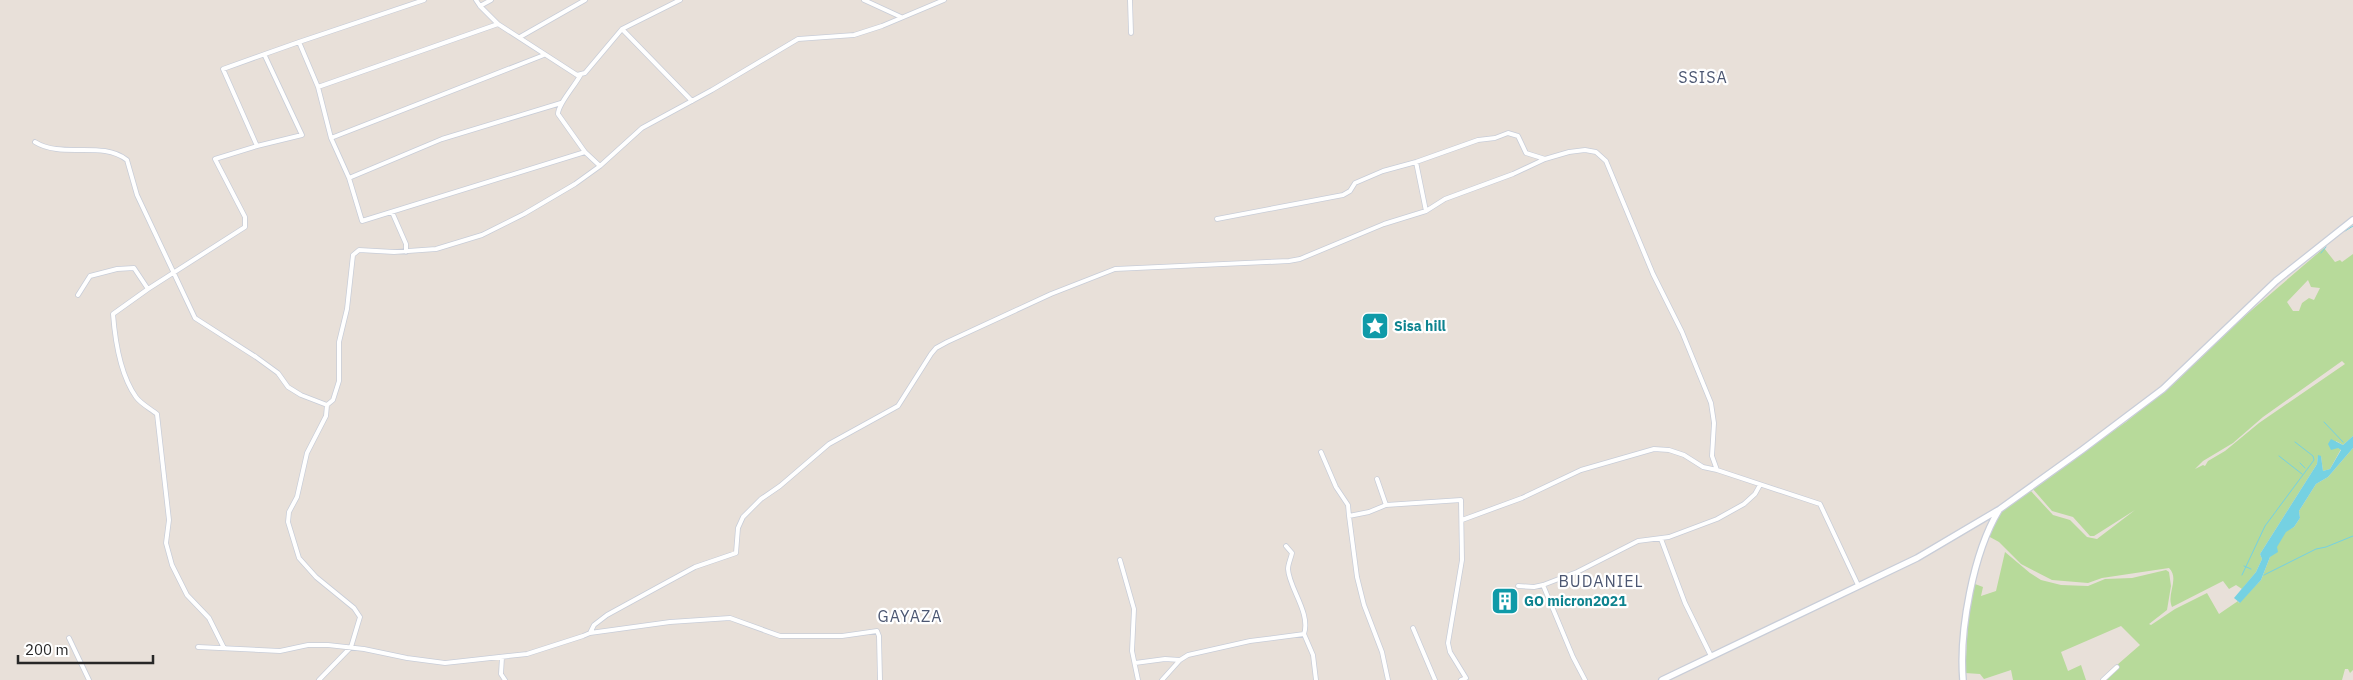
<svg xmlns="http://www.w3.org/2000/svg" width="2353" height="680" viewBox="0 0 2353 680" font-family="'IBM Plex Sans',sans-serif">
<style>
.green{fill:#b7da9a;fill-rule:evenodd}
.water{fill:#75d1e2}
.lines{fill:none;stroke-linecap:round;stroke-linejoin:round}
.stream{stroke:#75d1e2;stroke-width:1}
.street-casing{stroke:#c8cdd8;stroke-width:5.5}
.secondary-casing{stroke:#c8cdd8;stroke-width:8}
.street{stroke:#fff;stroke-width:4}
.secondary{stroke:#fff;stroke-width:5.5}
.labels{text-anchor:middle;stroke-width:4.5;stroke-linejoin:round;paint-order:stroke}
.culture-label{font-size:14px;font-weight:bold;fill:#0d838f;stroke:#fff;text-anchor:start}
.quarter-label{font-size:16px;letter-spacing:1px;fill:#4c5772;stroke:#fff}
</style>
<rect width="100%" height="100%" fill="#e8e0d9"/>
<!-- green -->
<path class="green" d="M2324 248 2335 262 2340 260 2342 262 2353 254V436L2343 445 2336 441 2338 448 2341 449 2330 469 2323 471 2321 456H2318L2317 464 2260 554 2262 559 2256 572 2242 589 2236 585 2229 589 2223 581 2172 607C2166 594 2180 579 2169 568L2102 578 2088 583 2052 580 2021 564 1999 542 1988 536 2001 511 2030 490 2053 515 2070 520 2087 537 2097 539 2135 510 2094 536H2090L2073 517 2052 511 2032 488 2126 422 2164 391 2218 339ZM2308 280 2311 287 2320 288 2314 300 2309 298 2302 303 2299 311H2293L2287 302ZM2342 361 2345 364 2259 423 2225 451 2208 461 2205 466 2203 465 2195 469 2203 461 2233 443 2263 417Z
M2353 448V670L2350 673 2348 669H2345L2342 680H2106L2117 670V665L2140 645 2121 626 2061 652 2068 671 2081 665 2086 680H2013L2011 670 1984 679 1980 674 1965 673 1969 605 1975 584 1983 587 1981 596 1996 591 2005 552 2030 573 2041 580 2061 585 2088 586 2105 579 2132 578 2166 570 2169 572 2171 586 2167 610 2149 624 2151 625 2175 609 2207 593 2219 614 2238 601 2239 603 2261 580 2270 557 2286 531 2294 527 2300 518 2299 511 2316 484 2328 477Z"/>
<!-- water -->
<path class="water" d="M2353 436V448L2328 477 2316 484 2299 511 2300 518 2294 527 2286 532 2277 547 2278 552 2270 557 2261 580 2240 603 2234 598 2256 572 2262 559 2260 554 2317 464 2318 455 2321 456 2323 471 2330 469 2341 450 2338 448 2331 450 2328 444 2331 439 2343 445Z"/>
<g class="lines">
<!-- stream -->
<path class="stream" d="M2345 231 2353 226
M2321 253 2326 247
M2324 422 2343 442
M2279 456 2302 474
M2300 463 2305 468
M2244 566 2251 569
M2242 575 2265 526 2314 460 2313 456 2295 442
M2264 575 2316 549 2326 547 2353 536"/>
<!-- street casing -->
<g class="street-casing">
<path id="street" d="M424 0 299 42 318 87 331 138 349 178 362 221 585 152
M476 0 480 6 491 0
M864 0 901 17
M1130 0 1131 33
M480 6 498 24 577 75 585 73 622 29 680 0
M622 29 692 101
M520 37 585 0
M581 74C575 86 558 104 558 114L585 152 600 166
M318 87 498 24
M331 138 544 55
M35 142C62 159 102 140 127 160L137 195 195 318 256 357 278 373 288 387 301 395 327 405
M257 146 223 69 265 54
M1416 162 1426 211
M349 178 442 139 561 103
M392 212 406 244V252
M1217 219 1343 195 1350 191 1355 183 1383 171 1416 162 1478 140 1495 138 1508 133 1518 136 1526 153 1545 159
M148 289 113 314C115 340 121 376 136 397 141 404 151 409 157 414L169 520 166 543 172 565 187 595 209 618 224 648
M78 295 90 276 117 269 134 268 148 289 245 227V217L215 159 257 146 302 135 265 56V54L299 42
M1321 452 1336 487 1348 505 1349 516 1369 512 1386 505 1461 500 1462 560 1448 643 1450 652 1466 678 1461 680
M1377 479 1386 505
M1349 516 1357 577 1364 605 1382 652 1388 680
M1462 520 1522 498 1581 470 1654 449 1669 450 1684 455 1703 467 1717 470
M1661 539 1685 603 1711 656
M1286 546 1292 553C1291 558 1288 564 1288 569 1289 588 1311 613 1304 634L1313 655 1316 680
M1120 560 1134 609 1132 651 1138 680
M1543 585 1577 572 1638 541 1669 537 1717 519 1744 504 1755 494 1760 485
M1518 586 1534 587 1543 585 1573 657 1585 680
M1413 628 1435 680
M590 633 670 622 730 618 780 636H842L877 631 879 636 880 680
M69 638 89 680
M198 647 280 651 308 645H328L364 649 407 658 445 663 527 654 583 636 590 633 594 625 607 615 660 586 695 567 736 553 738 528 743 517 761 499 780 486 829 444 898 406 931 354 936 348 947 342 1051 294 1115 269 1289 261 1300 259 1384 224 1426 211 1445 199 1513 174 1545 159 1569 152 1585 150 1596 152 1606 161 1653 274 1682 332 1711 403 1714 423 1712 456 1717 470 1820 504 1858 585
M502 657 501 674 505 680
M1135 663 1165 659 1180 660
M319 680 351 647 360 617 354 608 316 577 299 558 288 522 289 512 297 497 307 453 326 416 327 405 333 400 339 381V342L347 309 353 255 359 250 394 252 436 249 482 235 524 214 575 184 600 166 642 128 712 90 798 39 854 35 882 26 944 0
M1162 680 1180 660 1188 655 1250 641 1304 634
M2103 680 2117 667"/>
</g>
<!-- secondary casing -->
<g class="secondary-casing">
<path id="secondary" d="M1662 680 1917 558 2000 509 2082 450 2163 389 2276 281 2353 220
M1963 680C1959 631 1973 553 1999 510"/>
</g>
<!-- street -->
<use href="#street" class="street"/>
<!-- secondary -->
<use href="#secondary" class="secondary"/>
</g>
<!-- icons -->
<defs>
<g id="sight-square" transform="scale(1.4375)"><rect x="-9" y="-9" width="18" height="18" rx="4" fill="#0f9aa8" stroke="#fff"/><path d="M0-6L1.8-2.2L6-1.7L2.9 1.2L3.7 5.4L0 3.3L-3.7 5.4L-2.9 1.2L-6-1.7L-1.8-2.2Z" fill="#fff"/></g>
<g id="building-square" transform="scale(1.4375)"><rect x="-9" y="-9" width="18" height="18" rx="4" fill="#0f9aa8" stroke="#fff"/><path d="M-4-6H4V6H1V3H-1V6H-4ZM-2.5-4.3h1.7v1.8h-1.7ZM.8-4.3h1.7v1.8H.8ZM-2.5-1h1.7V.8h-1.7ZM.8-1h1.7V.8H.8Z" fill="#fff"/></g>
</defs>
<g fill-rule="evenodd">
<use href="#sight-square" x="1375" y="326"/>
<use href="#building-square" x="1505" y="601"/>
</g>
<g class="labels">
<!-- culture labels -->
<g class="culture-label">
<text x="1394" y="331">Sisa hill</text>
<text x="1524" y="606">GO micron2021</text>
</g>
<!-- quarter labels -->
<g class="quarter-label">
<text x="1703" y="83">SSISA</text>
<text x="1601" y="587">BUDANIEL</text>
<text x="910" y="622">GAYAZA</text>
</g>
</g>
<!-- scale -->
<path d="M18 655v8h135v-8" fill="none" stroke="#272727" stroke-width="2.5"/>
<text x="25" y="655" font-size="15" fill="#272727" stroke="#ffffff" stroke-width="4" paint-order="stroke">200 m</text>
</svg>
